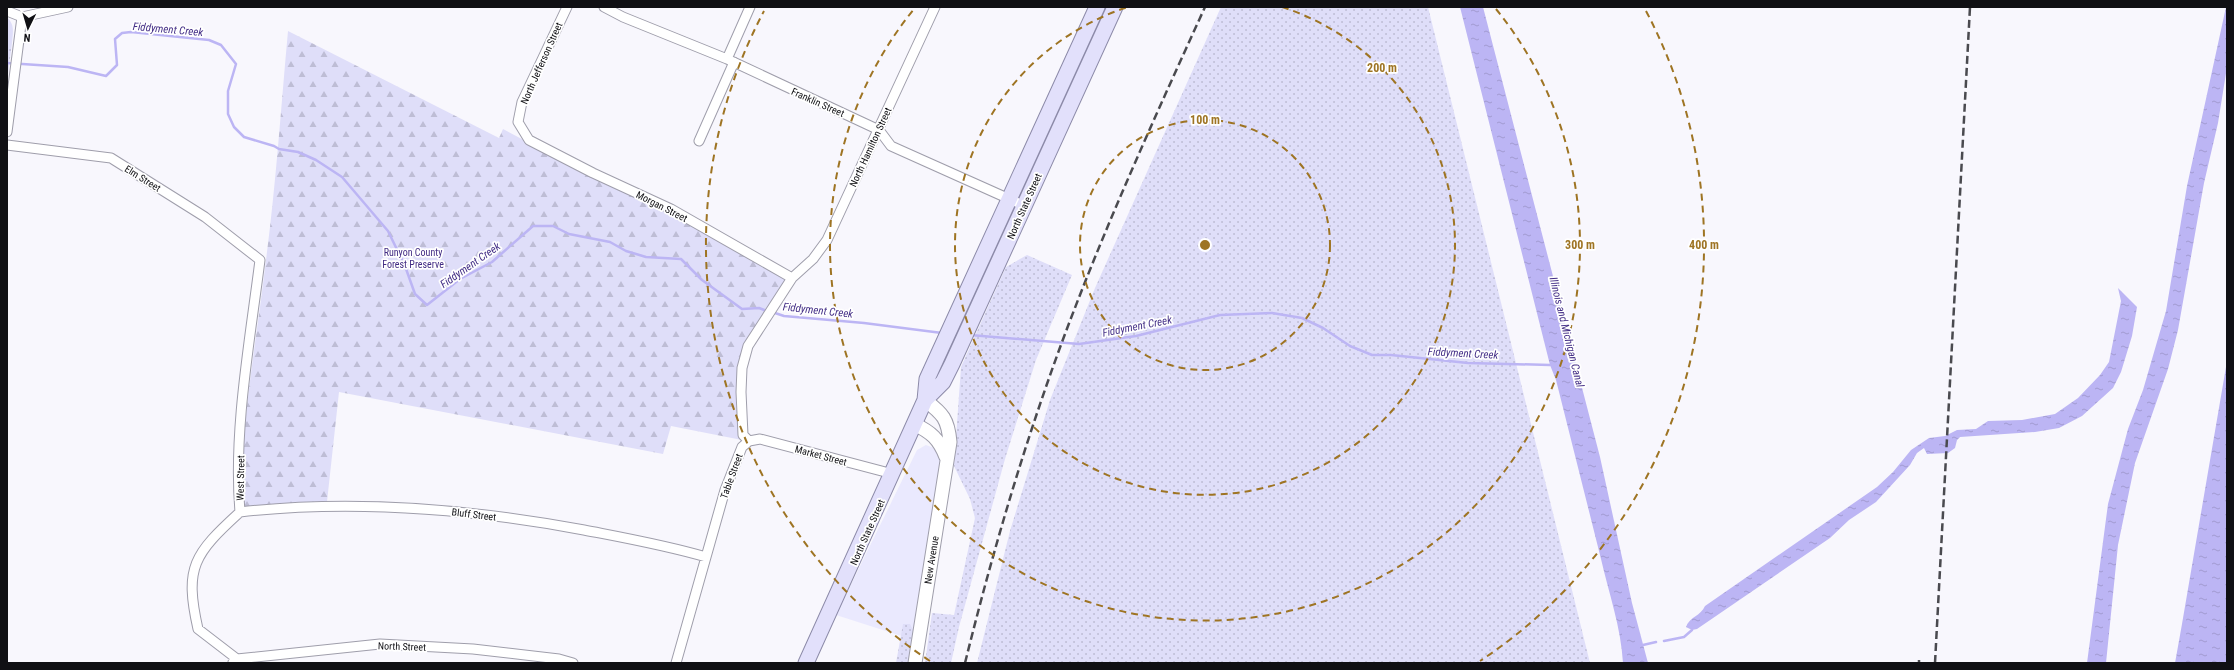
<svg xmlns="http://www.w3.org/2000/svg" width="2234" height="670" viewBox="0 0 2234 670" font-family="'Roboto Condensed',sans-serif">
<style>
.built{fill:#eae9fe}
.grass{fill:url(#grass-dots)}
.forest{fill:url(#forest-firs)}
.park{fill:#dfdef9}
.water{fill:url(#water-ripples)}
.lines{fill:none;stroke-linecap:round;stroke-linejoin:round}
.stream{stroke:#bcb5f4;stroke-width:2.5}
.street-casing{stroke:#9f9eab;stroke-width:11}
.secondary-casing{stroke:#9f9eab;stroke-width:15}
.primary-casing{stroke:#8c8aa8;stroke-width:17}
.street{stroke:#fff;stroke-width:9}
.secondary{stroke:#fff;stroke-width:13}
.primary{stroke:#e2e0fb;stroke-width:15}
.rail{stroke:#4a4a4f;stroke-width:2.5;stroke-dasharray:8 4;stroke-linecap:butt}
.ring{fill:none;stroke:#9e7423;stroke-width:2;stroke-dasharray:7 5}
.labels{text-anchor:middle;stroke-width:3.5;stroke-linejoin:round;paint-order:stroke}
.street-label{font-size:10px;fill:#101014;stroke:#fff}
.park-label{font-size:10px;fill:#412b83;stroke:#fff}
.water-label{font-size:11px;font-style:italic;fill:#432e86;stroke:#fff}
.centre{fill:#9e7423;stroke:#fff;stroke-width:2}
.ring-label{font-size:12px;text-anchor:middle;font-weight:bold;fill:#9e7423;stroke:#fff;stroke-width:3.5;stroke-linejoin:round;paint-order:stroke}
</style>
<defs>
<pattern id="grass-dots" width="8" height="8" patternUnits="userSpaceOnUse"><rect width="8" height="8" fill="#dfdef9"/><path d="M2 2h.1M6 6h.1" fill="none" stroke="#bebdd5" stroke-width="1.8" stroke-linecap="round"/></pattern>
<pattern id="forest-firs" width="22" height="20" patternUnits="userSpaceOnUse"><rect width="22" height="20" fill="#dfdef9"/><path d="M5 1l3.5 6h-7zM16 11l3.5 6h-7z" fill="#bebdd5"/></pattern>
<pattern id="water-ripples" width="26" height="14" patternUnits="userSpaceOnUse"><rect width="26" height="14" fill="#bcb5f4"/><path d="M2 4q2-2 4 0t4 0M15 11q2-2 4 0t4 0" fill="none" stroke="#a19bd0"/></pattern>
</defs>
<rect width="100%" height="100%" fill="#f8f7fd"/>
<!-- built -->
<path class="built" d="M926 445 939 450 941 460 914 640 836 615 917 450Z"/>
<!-- grass -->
<path class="grass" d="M1221 7H1428L1590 663H977L1010 531 1050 400 1095 288Z
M7 40 12 43 7 81Z
M1027 255 1072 275 1036 360 1005 459 959 627 951 663H925L932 613 954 615 975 518 970 499 954 466 961 367 1006 267Z
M903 624H910L913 630 908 663H896Z"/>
<!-- forest -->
<path class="forest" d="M288 31 499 138 503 129 577 168 669 211 786 278 740 361 736 402 742 440 671 426 663 454 339 392 326 511 288 510 240 515C240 429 256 345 266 260 276 184 281 107 288 31Z"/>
<!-- park -->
<path class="park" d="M7 17C15 25 13 32 12 43H7Z"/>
<!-- water -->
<path class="water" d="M1460 7H1483L1600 457 1632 603 1648 663H1623C1621 627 1609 594 1601 559 1586 499 1571 440 1556 380L1550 365Z
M2226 7 2227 67 2218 123 2204 183 2178 330 2168 369 2135 463 2118 545 2106 663H2087L2108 504 2128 429 2143 390 2166 311 2187 186Z
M2118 288 2137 307 2132 336 2121 372 2113 388 2082 416 2059 428 2035 432 1960 437 1957 440 1955 448 1948 453 1927 454 1924 448 1917 453 1910 465 1876 502 1849 520 1830 538 1697 629 1692 630 1686 627C1689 617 1701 616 1705 606L1877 487 1893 472 1911 450 1929 438 1945 436 1957 430 1976 429 1988 421 2022 420 2055 414 2078 398 2100 375 2109 362 2121 301Z
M2227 361V663H2175L2182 624Z"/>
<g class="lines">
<!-- stream -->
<path class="stream" d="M7 63 68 67 106 76 117 65 115 39 122 33 131 32 209 40 221 45 236 64 228 91V114L234 127 244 137 274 146 279 149 298 152 316 160 342 177 388 231 405 266 415 294 427 305 460 279 492 262 533 226H553L569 234 610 242 626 251 646 257 681 259 702 280 742 309 759 308 767 311
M772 312 784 316 864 323 942 333
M970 335 1079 344 1136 336 1220 315 1272 313 1302 318 1323 328 1350 346 1372 355H1391L1468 363 1550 365
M1664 641 1684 637 1692 630
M1643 645 1656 642"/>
<!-- street casing -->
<g class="street-casing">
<path id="street" d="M567 7 522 102 518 122 529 140 593 173 671 209 792 278
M604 7 623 17 727 59 879 130 891 146 1025 206
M7 11 22 17
M22 17 68 7
M727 59 750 7
M7 132 22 17
M699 141 734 62
M7 145 111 158 205 217 260 260C250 340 233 432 240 512 194 554 184 567 198 629L237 659
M749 441 743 435 741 392 742 368 748 346 792 278 813 259 827 240 935 7
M240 512C355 499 471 509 584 530 625 538 665 545 706 557
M233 662 237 659 380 644 473 649 559 659 573 663
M676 663 725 490 742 447 749 441 760 439 893 474"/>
</g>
<!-- secondary casing -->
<g class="secondary-casing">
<path id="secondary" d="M914 424C931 432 939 439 946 457
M915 663 950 442C948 419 943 414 925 400"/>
</g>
<!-- primary casing -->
<g class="primary-casing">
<path id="primary" d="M925 400 943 382 952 364 1115 7
M806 663 925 400 927 379 1097 7"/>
</g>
<!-- street -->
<use href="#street" class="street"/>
<!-- secondary -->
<use href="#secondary" class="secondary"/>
<!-- primary -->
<use href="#primary" class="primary"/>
<!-- rail -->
<path class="rail" d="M965 663C991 558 1021 455 1058 353 1101 235 1153 121 1205 7
M1919 663V660
M1935 663 1970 7"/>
</g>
<!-- distance rings -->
<g class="ring">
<circle cx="1205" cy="245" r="125"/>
<path d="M1282 7A250 250 0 1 1 1128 7"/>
<path d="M1496 9A375 375 0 1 1 914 9"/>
<path d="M930 661A499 499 0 0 1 764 11M1646 11A499 499 0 0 1 1480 661"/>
</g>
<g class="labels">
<!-- street labels -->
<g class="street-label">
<text transform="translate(541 63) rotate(-66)" y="4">North Jefferson Street</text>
<text transform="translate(818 102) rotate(24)" y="4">Franklin Street</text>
<text transform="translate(870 147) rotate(-65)" y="4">North Hamilton Street</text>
<text transform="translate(143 178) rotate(32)" y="4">Elm Street</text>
<text transform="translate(662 206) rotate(27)" y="4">Morgan Street</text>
<text transform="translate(1024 206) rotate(-66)" y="4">North State Street</text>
<text transform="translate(821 455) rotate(15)" y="4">Market Street</text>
<text transform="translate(731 476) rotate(-70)" y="4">Table Street</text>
<text transform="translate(240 478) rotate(-89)" y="4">West Street</text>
<text transform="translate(474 514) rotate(7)" y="4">Bluff Street</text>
<text transform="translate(867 532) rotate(-66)" y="4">North State Street</text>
<text transform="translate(931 560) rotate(-81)" y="4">New Avenue</text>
<text transform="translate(402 646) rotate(2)" y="4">North Street</text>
</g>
<!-- park labels -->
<g class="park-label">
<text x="413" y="256">Runyon County<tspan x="413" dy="12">Forest Preserve</tspan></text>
</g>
<!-- water labels -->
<g class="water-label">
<text transform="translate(168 29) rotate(5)" y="4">Fiddyment Creek</text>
<text transform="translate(470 265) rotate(-35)" y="4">Fiddyment Creek</text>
<text transform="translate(818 310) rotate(6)" y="4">Fiddyment Creek</text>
<text transform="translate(1137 326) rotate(-11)" y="4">Fiddyment Creek</text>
<text transform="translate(1567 332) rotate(76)" y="4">Illinois and Michigan Canal</text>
<text transform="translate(1463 353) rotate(3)" y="4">Fiddyment Creek</text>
</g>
</g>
<circle cx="1205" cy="245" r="6" class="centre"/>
<g class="ring-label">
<text x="1382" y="72">200 m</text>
<text x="1205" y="124">100 m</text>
<text x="1580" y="249">300 m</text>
<text x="1704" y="249">400 m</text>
</g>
<!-- border -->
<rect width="2234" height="670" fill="none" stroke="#101014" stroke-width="16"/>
<!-- north arrow -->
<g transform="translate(28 28) rotate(185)" stroke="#ffffff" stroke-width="3" paint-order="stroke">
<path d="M0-3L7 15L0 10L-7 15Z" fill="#101014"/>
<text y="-6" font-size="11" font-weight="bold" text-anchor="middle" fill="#101014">N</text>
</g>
</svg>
